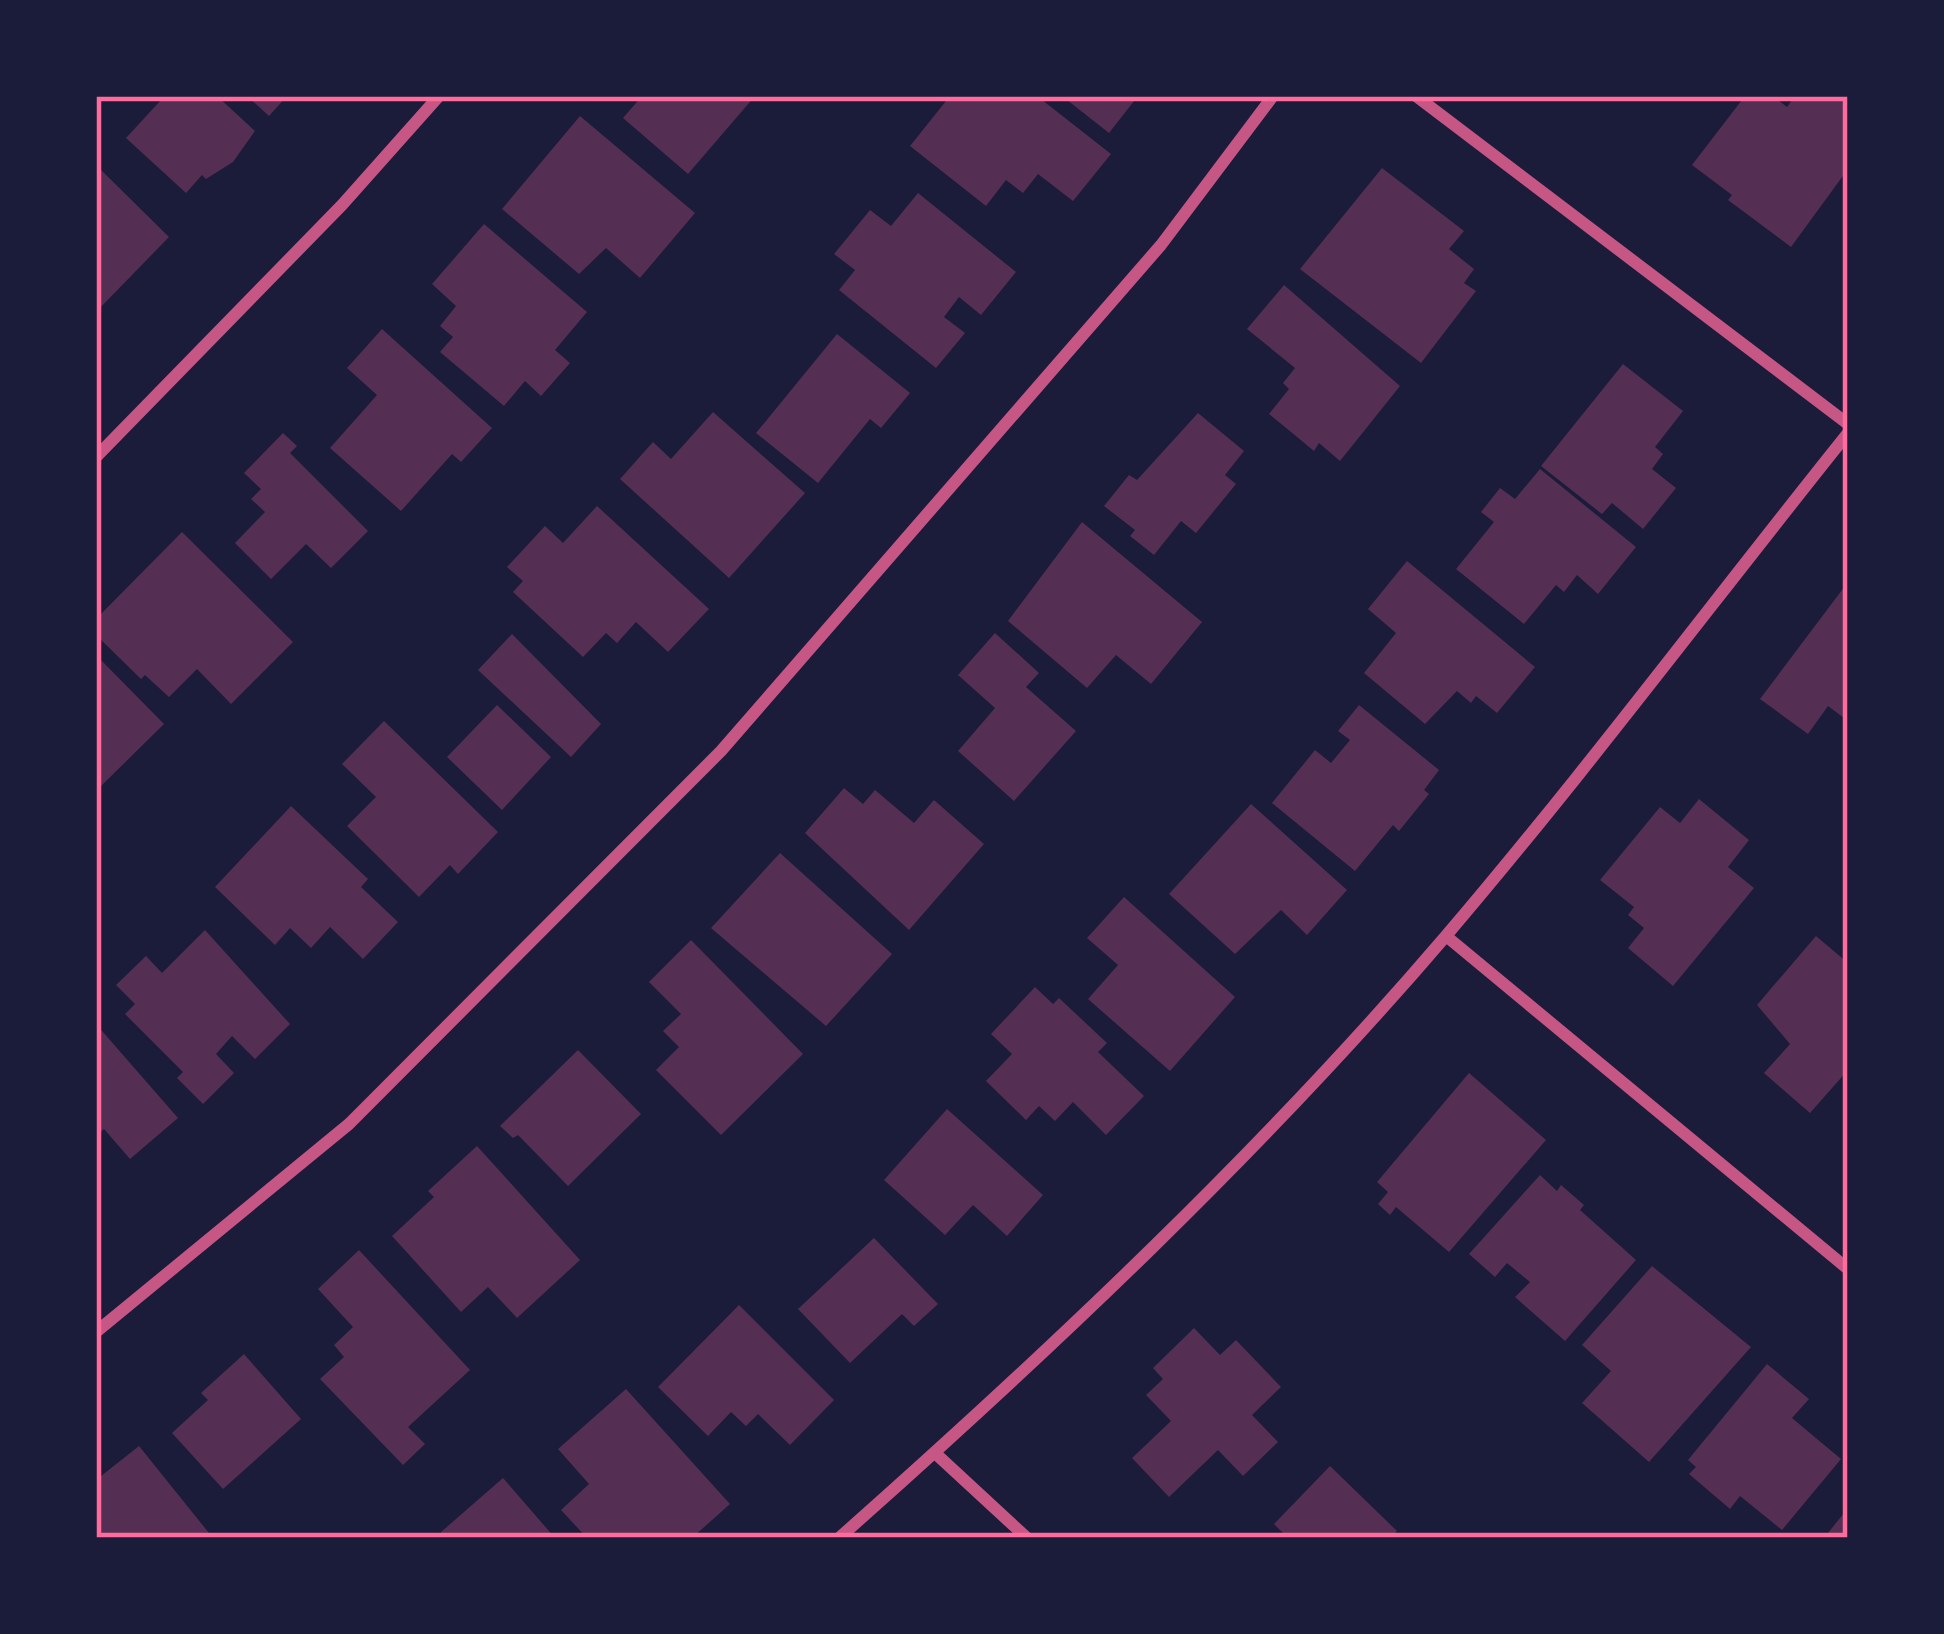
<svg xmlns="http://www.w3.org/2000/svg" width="1944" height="1634" viewBox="0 0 1944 1634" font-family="Helvetica,sans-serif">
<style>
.building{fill:#542f53}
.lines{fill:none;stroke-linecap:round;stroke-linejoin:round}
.minor{stroke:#c65784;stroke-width:12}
.neatline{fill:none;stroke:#ff6b9d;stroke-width:4.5}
</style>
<rect width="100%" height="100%" fill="#1b1b3a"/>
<!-- building -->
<path class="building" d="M157 96H217L255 131 233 162 206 179 202 175 186 193 126 138 161 100Z
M247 96H287L269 116Z
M642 96H755L688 174 623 118Z
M950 96H1037L1111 154 1073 201 1038 174 1023 193 1006 180 986 206 910 146Z
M1062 96H1138L1109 133Z
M1745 96H1773L1787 107 1795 96H1848V169L1791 247 1728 200 1732 195 1692 165Z
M580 116 695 213 640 278 606 248 579 274 502 209Z
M96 165 169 237 96 312Z
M1382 168 1464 231 1449 249 1474 269 1464 283 1476 291 1421 363 1300 269Z
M918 193 1016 272 981 315 959 297 944 317 965 333 936 368 839 290 855 270 834 254 870 210 891 226Z
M484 224 587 312 555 350 570 363 541 396 525 381 504 406 440 352 453 337 440 326 456 306 432 284Z
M1284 285 1400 386 1340 461 1319 443 1314 451 1269 414 1289 389 1283 383 1295 368 1247 329Z
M382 329 492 428 461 462 452 454 401 511 330 448 377 395 347 368Z
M837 334 910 393 881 428 870 419 818 483 756 433Z
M1623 364 1683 411 1655 447 1663 454 1652 469 1676 488 1643 529 1612 503 1602 514 1541 466Z
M713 412 805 493 729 578 620 479 653 442 671 459Z
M1198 413 1244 451 1225 475 1236 484 1196 533 1181 521 1154 555 1130 536 1135 530 1104 506 1129 475 1137 480Z
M283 433 297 446 290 453 368 531 331 568 306 544 271 579 235 543 265 512 251 499 261 489 244 473Z
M1540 469 1636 547 1598 594 1577 575 1564 592 1556 585 1524 624 1456 569 1494 522 1481 512 1500 488 1515 499Z
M597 506 709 609 668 652 636 622 617 643 606 633 583 657 513 592 523 581 507 567 545 526 563 543Z
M1082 522 1202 622 1151 684 1116 655 1087 688 1008 621Z
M182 532 293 642 231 704 197 669 169 697 145 675 141 679 96 635V619Z
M1407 561 1535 667 1497 713 1476 696 1471 703 1457 691 1425 724 1364 673 1396 633 1368 609Z
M1848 582V721L1828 706 1808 734 1760 699Z
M995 633 1039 673 1026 687 1076 731 1014 801 958 751 995 708 958 675Z
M512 634 601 724 571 757 478 670Z
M96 655 164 724 96 791Z
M497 705 551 757 502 810 447 757Z
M1359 705 1439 770 1424 790 1429 794 1399 831 1393 825 1355 871 1272 803 1315 750 1331 763 1350 740 1338 731Z
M384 721 498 832 458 874 450 865 419 897 347 826 376 797 342 764Z
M844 788 863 804 875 790 914 823 934 800 984 844 909 930 805 833Z
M1699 799 1749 840 1728 867 1754 888 1673 986 1628 948 1644 928 1628 915 1634 907 1600 880 1660 807 1680 823Z
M1251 804 1347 890 1307 935 1281 910 1235 954 1169 894Z
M291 806 368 879 361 887 398 922 363 959 330 927 311 948 290 928 275 945 215 887Z
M780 853 892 954 826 1026 711 928Z
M1124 897 1235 997 1170 1071 1088 999 1118 965 1087 938Z
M205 930 290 1024 255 1059 232 1036 216 1054 234 1073 203 1104 177 1078 183 1072 125 1014 135 1004 116 985 146 956 162 973Z
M1816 936 1848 963V1070L1810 1113 1764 1073 1790 1044 1757 1005Z
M691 940 803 1054 721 1135 656 1070 679 1047 663 1031 681 1014 649 982Z
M1035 987 1053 1004 1059 998 1107 1043 1098 1052 1144 1096 1106 1135 1073 1102 1055 1121 1039 1106 1026 1120 986 1081 1012 1054 991 1034Z
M96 1024 178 1118 130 1159 104 1129 96 1136Z
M578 1050 641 1114 568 1186 518 1135 513 1138 500 1126Z
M1469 1073 1546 1140 1449 1252 1396 1207 1390 1215 1378 1204 1388 1192 1377 1182Z
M947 1109 1043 1195 1007 1236 973 1205 945 1235 884 1180Z
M477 1146 580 1260 517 1318 488 1287 461 1312 392 1236 434 1197 428 1191Z
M1540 1175 1557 1191 1561 1185 1584 1205 1580 1210 1636 1260 1565 1341 1515 1297 1530 1282 1507 1263 1495 1277 1469 1254Z
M874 1238 938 1304 914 1326 902 1314 850 1363 798 1309Z
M359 1250 470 1370 408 1427 425 1444 403 1465 320 1379 344 1357 334 1345 353 1327 318 1289Z
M1652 1266 1751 1347 1649 1462 1582 1403 1611 1371 1582 1345Z
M739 1305 834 1400 790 1445 758 1414 746 1426 731 1412 708 1436 658 1387Z
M1194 1328 1220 1355 1236 1340 1281 1387 1252 1415 1278 1442 1243 1476 1218 1450 1169 1497 1132 1458 1171 1421 1146 1395 1163 1379 1153 1368Z
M244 1354 301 1419 223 1489 172 1433 208 1400 201 1393Z
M1767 1364 1809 1399 1792 1418 1841 1459 1782 1530 1740 1496 1730 1509 1689 1474 1696 1467 1688 1460Z
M626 1389 730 1504 692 1538H587L561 1510 589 1484 558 1449Z
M139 1446 213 1538H96V1480Z
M1330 1466 1397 1531 1390 1538H1288L1274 1524Z
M503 1478 555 1538H446L441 1532Z
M1848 1508V1538H1824Z"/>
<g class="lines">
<!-- minor -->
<path class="minor" d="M1416 96 1848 424
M96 457 342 205 439 96
M1446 936 1848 1269
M96 1332 349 1124 721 751 1161 245 1273 96
M935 1453 1027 1538
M839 1538C1051 1350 1261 1152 1445 937 1585 773 1714 600 1848 433"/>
</g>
<!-- border -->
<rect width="1944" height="1634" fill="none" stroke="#1b1b3a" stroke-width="198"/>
<rect x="99" y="99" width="1746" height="1436" class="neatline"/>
</svg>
